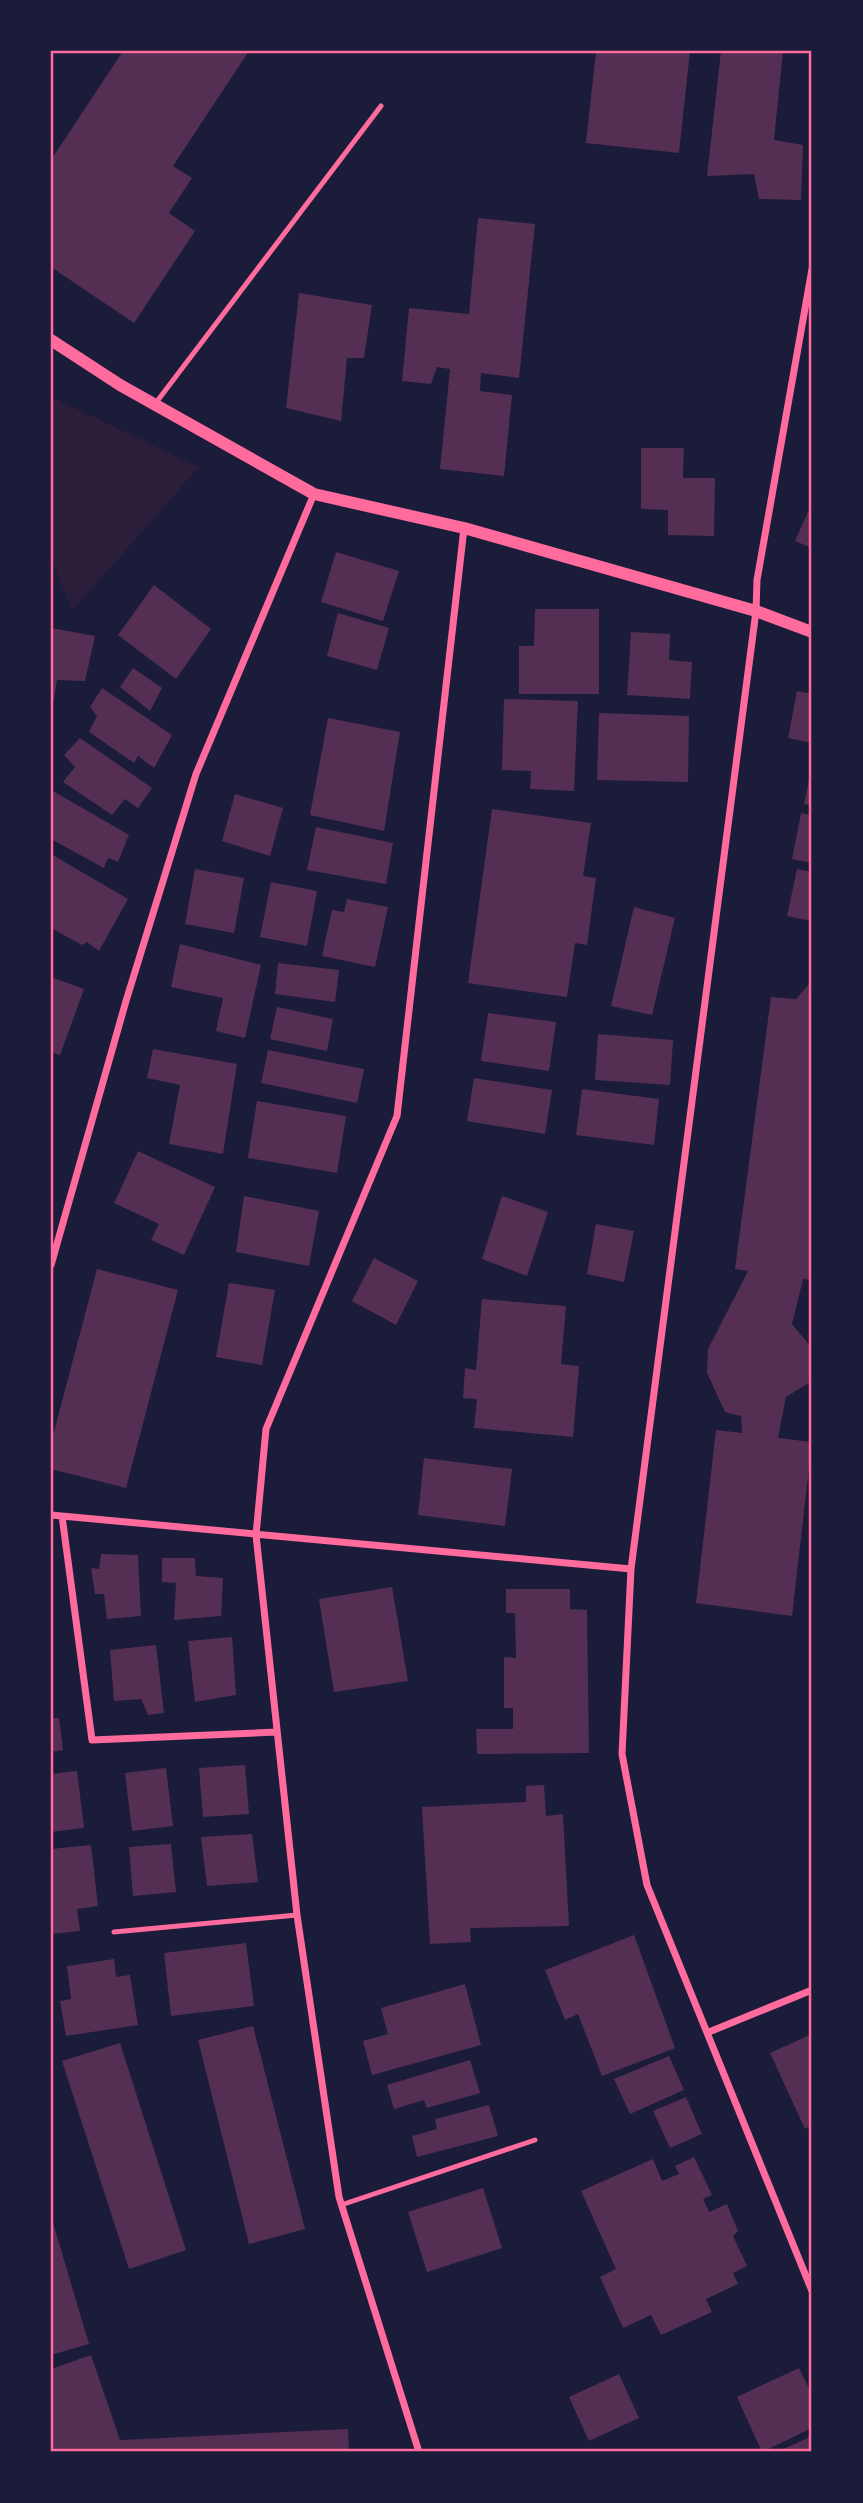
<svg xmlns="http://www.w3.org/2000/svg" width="863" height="2503" viewBox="0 0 863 2503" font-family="'PT Sans',sans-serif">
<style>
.green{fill:#2a1e3b}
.building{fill:#542f53}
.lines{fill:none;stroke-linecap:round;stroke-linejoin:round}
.service{stroke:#ff6b9d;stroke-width:5}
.minor{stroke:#ff6b9d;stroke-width:7}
.tertiary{stroke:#ff6b9d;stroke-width:12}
.neatline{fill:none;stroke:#ff6b9d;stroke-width:2.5}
</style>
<rect width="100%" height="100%" fill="#1b1b3a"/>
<!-- green -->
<path class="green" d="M51 397 199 467 72 611 51 557Z"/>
<!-- building -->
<path class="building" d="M123 51H249L173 166 192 178 169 213 195 231 134 323 51 267V160Z
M596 51H690L679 153 586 143Z
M721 51H783L774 140 803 145 801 200 759 199 754 174 707 176Z
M478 218 535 224 519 378 481 373 480 391 512 395 504 476 440 469 450 369 437 367 431 384 402 381 409 308 469 314Z
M299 293 372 305 364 358H347L341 421 286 408Z
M641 448H684L683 478H715L714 536 668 535V510L641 509Z
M812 503V548L795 541Z
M336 552 399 571 383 621 321 602Z
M154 585 211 629 176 679 118 635Z
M535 609H599V694H519V646H534Z
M338 613 389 628 377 670 327 656Z
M51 628 95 636 85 681 57 680 52 710Z
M631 632 670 634 669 660 692 662 690 699 627 695Z
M133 668 162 688 150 711 120 687Z
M102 688 172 735 154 768 138 756 134 763 89 732 97 716 90 707Z
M797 691 812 694V743L788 738Z
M504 699 578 701 574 791 530 789 531 771 502 770Z
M599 713 689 716 688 782 597 780Z
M328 718 400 732 384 831 310 815Z
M80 738 152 788 138 808 125 799 112 815 63 782 75 767 64 755Z
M811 770H812V806L804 804Z
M53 791 129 835 118 862 108 858 104 868 51 839V795Z
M235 794 283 808 270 856 222 841Z
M492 809 591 823 583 876 596 878 587 945 575 943 567 997 468 983Z
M801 813 812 815V863L792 859Z
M316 827 393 843 386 884 307 870Z
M51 854 128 899 99 951 87 942 82 945 51 928Z
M195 869 244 878 234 933 185 924Z
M797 869 812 872V921L787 916Z
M271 882 317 891 307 946 260 937Z
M347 899 388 907 375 967 322 956 332 910 344 912Z
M634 907 675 918 652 1015 611 1006Z
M180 944 261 965 245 1038 216 1031 223 998 171 987Z
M278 963 339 970 335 1002 275 994Z
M51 977 84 989 60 1055 51 1052Z
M812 981V1280L803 1279 792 1324 812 1348V1381L786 1397 778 1438 812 1442 792 1616 696 1603 716 1430 742 1433 741 1416 725 1412 707 1373 708 1349 748 1271 735 1269 771 997 796 999Z
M277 1007 333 1019 327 1051 270 1039Z
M488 1013 556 1022 549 1071 481 1061Z
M598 1034 673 1040 670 1085 595 1080Z
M153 1049 237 1064 223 1154 169 1144 180 1085 147 1078Z
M268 1050 364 1069 357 1103 261 1083Z
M474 1078 552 1090 545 1134 467 1121Z
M582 1089 659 1099 654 1145 576 1135Z
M257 1101 346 1116 337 1173 248 1158Z
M138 1151 215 1187 184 1255 151 1240 159 1224 114 1203Z
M244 1196 319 1211 309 1266 236 1252Z
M502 1196 548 1212 527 1276 482 1259Z
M596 1224 634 1231 624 1282 587 1274Z
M374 1258 418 1281 396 1325 352 1301Z
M97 1269 178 1290 126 1488 51 1469V1443Z
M229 1283 275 1290 262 1365 216 1357Z
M482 1299 566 1306 561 1364 579 1366 573 1437 474 1428 477 1399 463 1398 465 1368 476 1370Z
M424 1458 512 1469 505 1526 418 1515Z
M101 1554 138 1555 141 1616 107 1619 104 1594H95L91 1568 99 1569Z
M162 1558H195L196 1576 223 1578 221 1616 174 1620 176 1583 162 1582Z
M392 1587 408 1681 334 1692 319 1599Z
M506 1589H570V1609L587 1610 589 1753 477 1754 476 1729H513V1708H504V1657L516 1658 515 1613H506Z
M232 1637 236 1695 195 1702 188 1641Z
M156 1645 164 1713 148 1715 141 1699 114 1701 110 1650Z
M51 1718H59L63 1750 51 1752Z
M245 1765 249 1814 203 1817 199 1768Z
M166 1768 173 1826 132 1831 125 1773Z
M77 1771 84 1828 51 1832V1774Z
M544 1785 546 1816 563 1814 569 1926 470 1928 471 1942 430 1944 422 1807 526 1802V1786Z
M252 1834 258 1882 207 1886 201 1837Z
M171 1844 176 1892 133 1896 129 1847Z
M91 1845 98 1906 77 1909 80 1931 51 1934V1849Z
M634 1935 675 2048 602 2076 578 2014 565 2020 545 1970Z
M246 1943 254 2006 171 2016 164 1953Z
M114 1959 116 1977 130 1975 138 2025 66 2036 60 2001 71 1999 67 1966Z
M465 1984 481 2045 372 2075 363 2041 388 2034 381 2008Z
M253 2026 305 2229 249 2244 198 2040Z
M812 2034V2125L805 2129 770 2053Z
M120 2043 186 2250 129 2269 62 2061Z
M669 2056 684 2090 630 2114 614 2079Z
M470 2060 480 2093 427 2108 424 2100 394 2109 387 2085Z
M686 2097 702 2134 670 2148 653 2111Z
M489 2105 498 2136 417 2157 412 2136 437 2129 435 2119Z
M694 2157 712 2195 703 2199 709 2212 727 2204 738 2231 733 2236 747 2266 733 2273 738 2284 706 2299 712 2312 661 2335 651 2315 623 2328 600 2277 616 2269 581 2191 653 2159 662 2181 679 2174 675 2166Z
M483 2188 502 2248 427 2272 408 2212Z
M51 2216 89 2344 51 2355Z
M91 2355 120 2440 348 2429 349 2452H51V2369Z
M799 2368 812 2395V2428L762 2452 737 2397Z
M619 2374 639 2418 589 2441 569 2397Z
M812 2436V2452H777Z"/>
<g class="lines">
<!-- service -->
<path class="service" d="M155 404 381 106
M114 1932 297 1915
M341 2205 535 2140"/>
<!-- minor -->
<path class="minor" d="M812 269 757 580 756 611 631 1569 622 1754 647 1885 812 2291
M51 1265 126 1001 196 774 314 494
M51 1515 631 1569
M62 1516 92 1740 277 1732
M709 2032 812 1990
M419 2452 339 2197 297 1915 256 1535 266 1429 397 1116 464 528"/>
<!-- tertiary -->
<path class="tertiary" d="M51 340 120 385 314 494 464 528 756 611 812 632"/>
</g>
<!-- border -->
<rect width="863" height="2503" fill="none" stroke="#1b1b3a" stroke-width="105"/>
<rect x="52" y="52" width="758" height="2398" class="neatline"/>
</svg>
